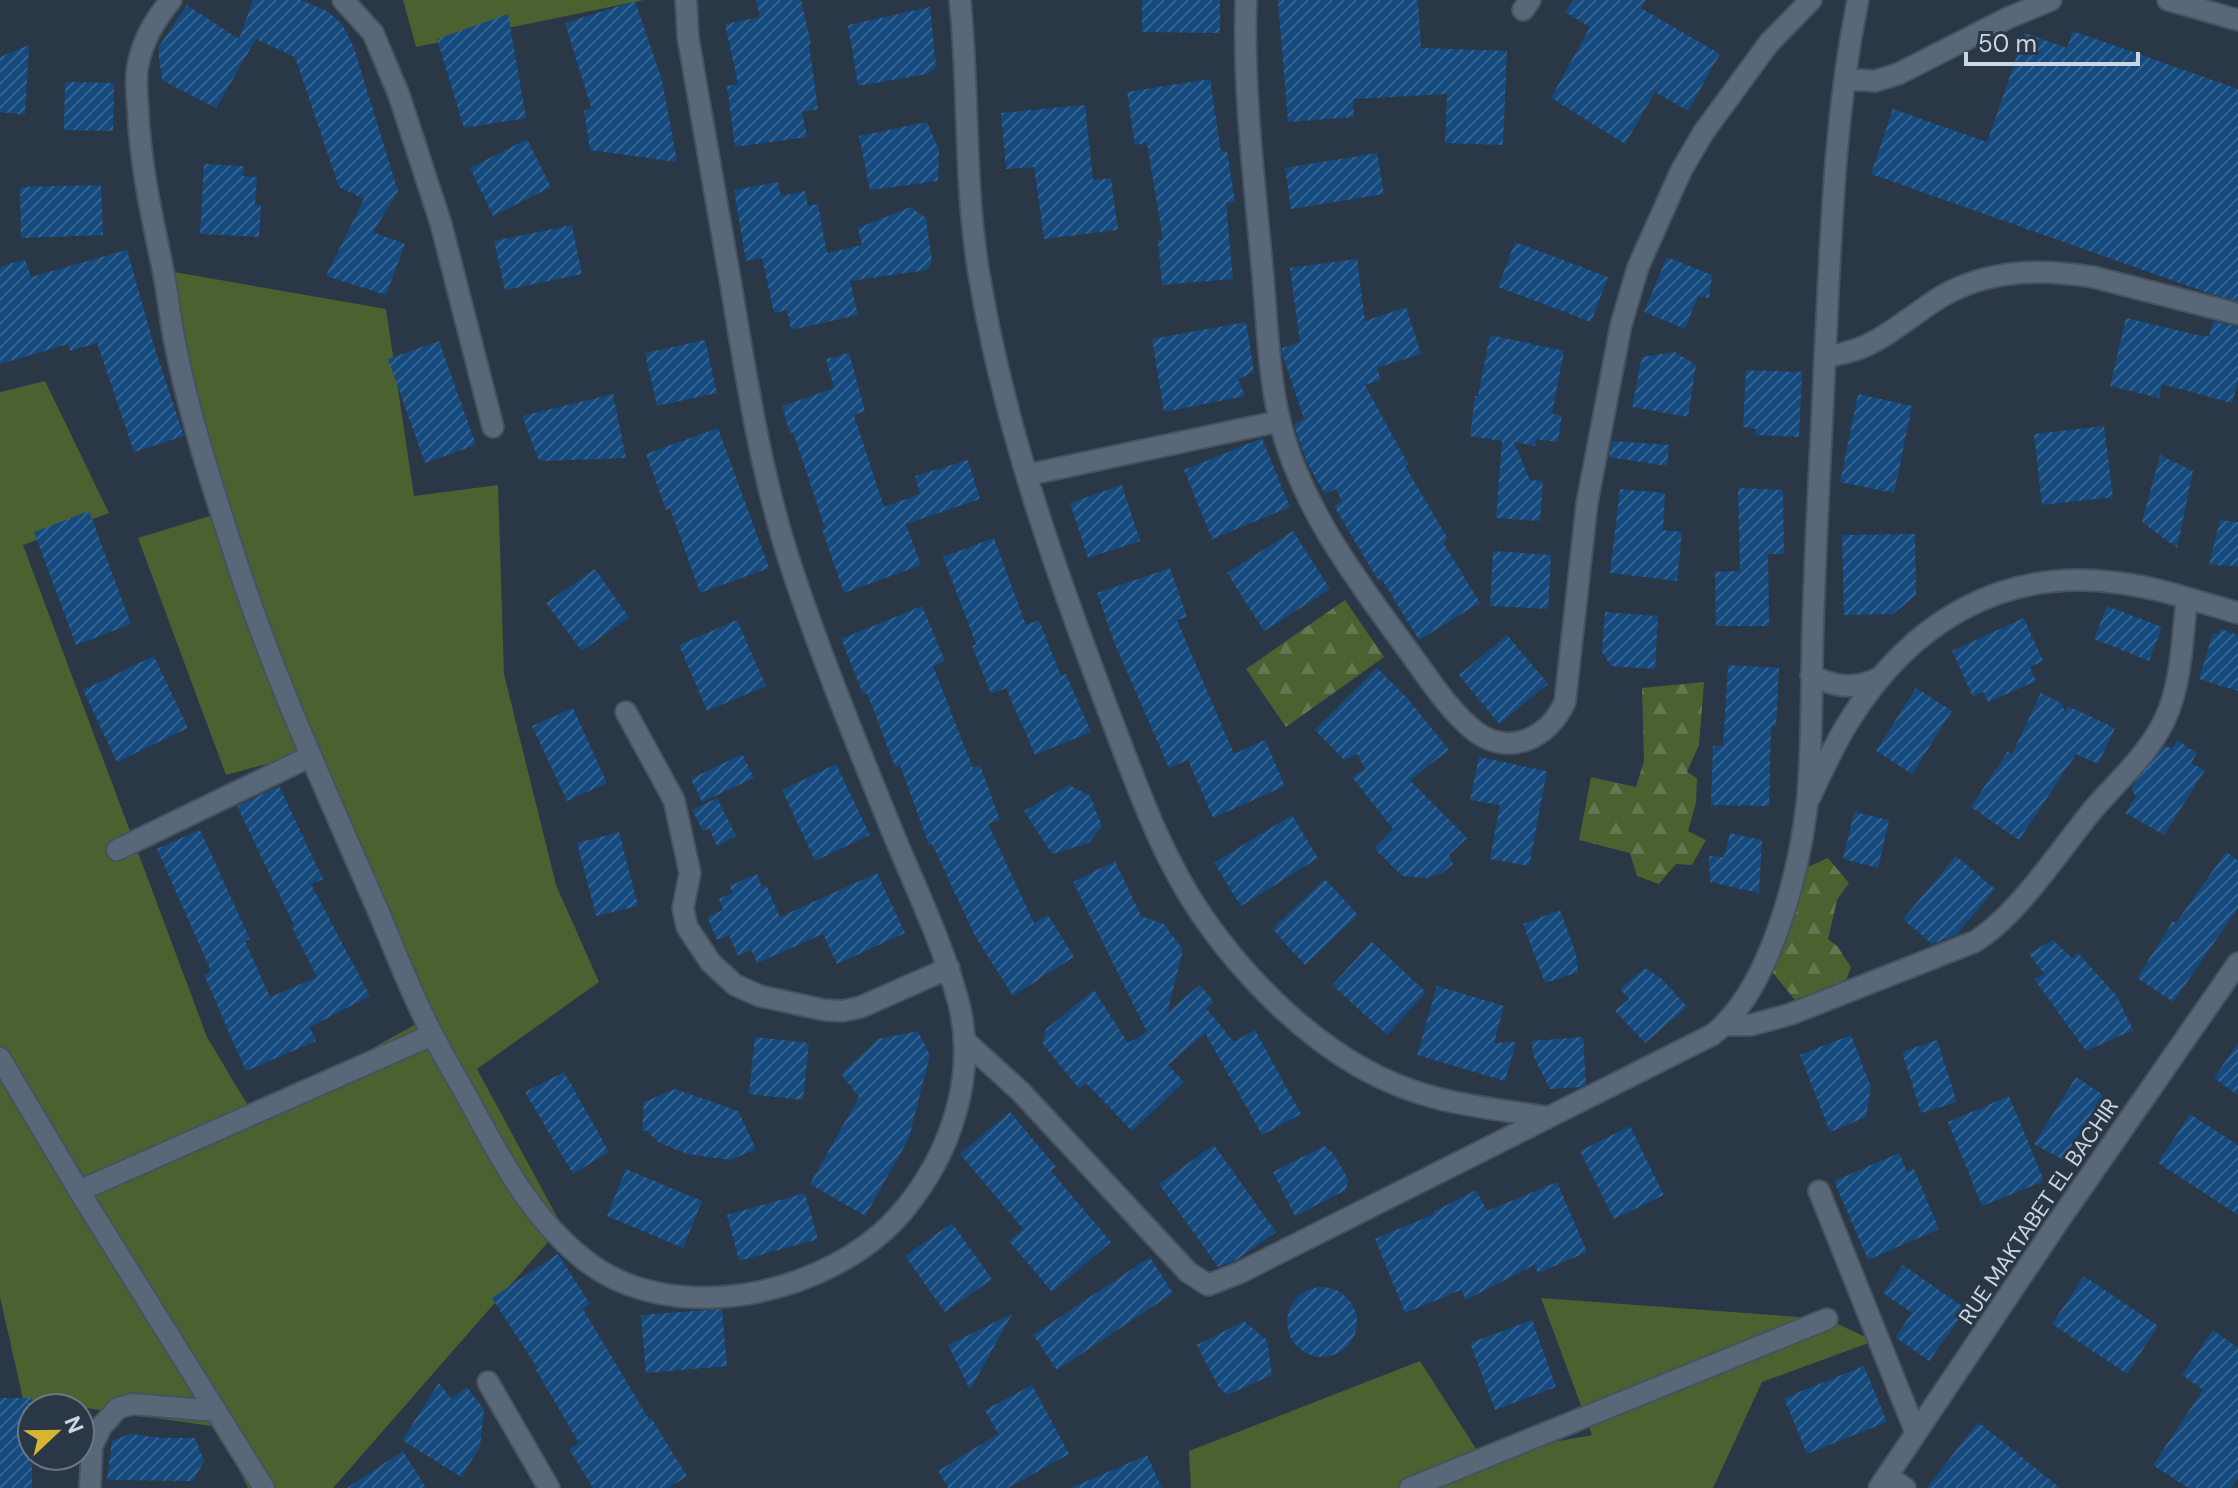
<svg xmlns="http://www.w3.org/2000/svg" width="2238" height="1488" viewBox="0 0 2238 1488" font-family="'DM Sans',sans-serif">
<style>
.grass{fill:#4c6130}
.forest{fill:url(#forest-firs)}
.building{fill:url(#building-hatch)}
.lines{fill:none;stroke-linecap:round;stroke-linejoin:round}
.minor-casing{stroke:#46525e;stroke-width:24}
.minor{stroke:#596879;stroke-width:20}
.labels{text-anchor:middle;stroke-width:6;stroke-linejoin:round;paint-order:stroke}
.street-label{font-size:22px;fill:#cdd6e0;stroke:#293746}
</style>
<defs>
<pattern id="forest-firs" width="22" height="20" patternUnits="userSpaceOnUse" patternTransform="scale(2)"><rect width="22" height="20" fill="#4c6130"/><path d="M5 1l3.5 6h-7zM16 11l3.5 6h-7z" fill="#65774e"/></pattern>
<pattern id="building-hatch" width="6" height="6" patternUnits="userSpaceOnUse" patternTransform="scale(2)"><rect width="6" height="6" fill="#154a7e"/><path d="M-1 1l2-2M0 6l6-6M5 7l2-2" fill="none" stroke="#366390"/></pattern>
</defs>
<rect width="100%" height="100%" fill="#293746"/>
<!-- grass -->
<path class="grass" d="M403 0H644L416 47Z
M157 269 386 309 414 496 498 485 504 674 556 885 599 982 477 1069 562 1226 333 1488H248L218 1427 23 1399 0 1297V392L45 381 109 513 23 545 207 1037 253 1114 427 1018 318 750 226 775 138 538 216 514Z
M1541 1298 1827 1319 1874 1341 1762 1382 1713 1488H1191L1189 1451 1420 1361 1480 1455 1592 1435Z"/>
<!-- forest -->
<path class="forest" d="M1345 600 1384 657 1286 727 1246 669Z
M1704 682 1699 745 1687 772 1697 778 1696 803 1688 831 1706 840 1692 865 1676 864 1659 884 1637 876 1630 853 1579 840 1591 777 1636 787 1644 761 1642 688Z
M1828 858 1849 883 1837 900 1828 939 1837 946 1851 967 1846 981 1795 1000 1773 973 1807 867Z"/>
<!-- building -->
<path class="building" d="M253 0H301L327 11 342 24 354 48 398 191 373 232 405 244 386 295 326 276 364 199 339 187 295 57 256 39 216 108 162 80 158 48 187 5 239 39Z
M756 0H801L811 44H809L818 109 802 112 807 137 735 147 727 86 738 84 725 24 760 17Z
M1142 0H1220V33L1142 32Z
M1278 0H1418L1421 48 1507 51 1503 145 1445 143 1447 94 1353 99 1354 117 1288 122Z
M1573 0H1646L1641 8 1720 54 1688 111 1655 92 1625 144 1551 98 1590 27 1565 12Z
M635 1 662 80 677 162 590 150 584 111 594 107H591L565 23Z
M930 7 936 67 927 74 858 86 848 25Z
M508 14 526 118 464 128 437 39Z
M2073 31 2238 89V301L2211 294 1871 174 1893 109 1987 142 2025 33 2067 48Z
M29 45 25 115 0 112V57Z
M1210 79 1221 152 1227 151 1235 202 1226 203 1233 279 1162 285 1158 240H1163L1147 143 1135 145 1127 92Z
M65 82 114 83 113 131 64 130Z
M1085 105 1093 180 1111 178 1118 230 1044 239 1034 167 1006 169 1001 113Z
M927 122 939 150 938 181 870 190 859 136Z
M527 139 551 187 493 216 470 168Z
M1377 153 1384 194 1291 209 1285 168Z
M204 164 244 166 243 176 257 177 255 204 261 205 259 237 200 234Z
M778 182 781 196 805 191 808 206 818 204 827 253 862 245 858 228 911 207 926 218 932 262 927 270 850 281 858 315 791 330 787 310 774 313 762 258 746 261 734 190Z
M101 185 103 235 21 238 20 187Z
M572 225 582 274 505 290 494 241Z
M1515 242 1608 277 1591 322 1498 287Z
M127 250 155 349 184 436 134 452 97 343 70 351 68 344 0 364V267L25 259 31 277Z
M1667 257 1712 275 1709 298 1698 296 1685 329 1644 312Z
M1357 259 1365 321 1406 307 1421 354 1377 368 1381 380 1365 385 1408 464 1405 466 1448 539 1443 542 1481 605H1476L1419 640 1381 578 1378 580 1334 506 1342 501 1336 489 1325 494 1307 463 1294 425 1304 419 1282 353V348L1300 342 1290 268Z
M2126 318 2202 336H2209L2213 321 2238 327V381L2232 403 2162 384 2159 398 2110 386Z
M1246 322 1254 372 1238 379 1245 396 1164 412 1152 339Z
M1490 335 1564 351 1552 414 1562 415 1558 442 1536 439 1535 446 1514 442 1530 480 1543 481 1540 521 1496 518 1502 441 1470 436 1475 396H1478Z
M705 340 717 393 657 406 645 353Z
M439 341 476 445 425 463 388 359Z
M1675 352 1696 365 1688 417 1632 407 1642 357Z
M849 353 865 411 854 415 884 507 920 494 915 476 968 460 980 499 906 524 921 565 844 593 822 529 825 528 793 432 790 433 782 406 834 388 826 359Z
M1746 370 1802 372 1799 437 1756 435V429L1743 427Z
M613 394 626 458 539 461 522 416Z
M1858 394 1912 406 1894 493 1840 482Z
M2104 426 2113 497 2042 505 2034 434Z
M718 428 769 568 700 593 670 508 666 510 646 454Z
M1262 438 1290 507 1212 539 1184 470Z
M1612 441 1669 445 1667 466 1609 457Z
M2160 455 2193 471 2177 548 2142 522Z
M1122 485 1140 541 1088 558 1070 503Z
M1738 488 1783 490 1784 554H1768L1769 626H1716L1715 572 1740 571Z
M1620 489 1665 493 1663 530 1682 532 1677 581 1610 573Z
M89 511 131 624 76 645 34 532Z
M2220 520 2238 522V566L2209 565Z
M1293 531 1330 589 1264 631 1227 573Z
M1915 534 1916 595 1893 614 1844 615 1842 535Z
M994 538 1026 625 1039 620 1061 676 1066 674 1091 732 1035 755 1006 688 991 694 972 646 976 644 943 557Z
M1493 551 1551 555 1548 609 1490 606Z
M1170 568 1187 617 1177 620 1234 754 1265 740 1285 786 1213 818 1188 760 1169 768 1114 642 1097 593Z
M595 569 629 617 582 651 546 603Z
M922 606 945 661 933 666 973 768 980 765 1000 820 988 824 1034 923 1048 915 1074 957 1013 996 975 936 932 844 929 845 900 765 895 767 867 693 863 694 841 639Z
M2107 606 2162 627 2149 661 2094 639Z
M1605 612 1658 616 1655 669 1611 666 1602 652Z
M2024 618 2043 661 2030 667 2036 681 1988 702 1983 692 1973 697 1952 651Z
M737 620 766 686 707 711 679 645Z
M2220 629 2238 635V691L2199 679 2213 633 2218 635Z
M1507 635 1548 684 1499 724 1459 675Z
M154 656 188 728 117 762 83 690Z
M1728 665 1779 668 1776 726H1771L1769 806 1711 805 1713 746H1723Z
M1377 668 1408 699 1449 750 1410 780 1467 838 1449 855 1453 864 1442 873 1427 878 1402 876 1374 848 1393 829 1352 777 1365 769 1357 754 1344 760 1315 730Z
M1916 688 1952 711 1912 774 1876 751Z
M2041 693 2061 703 2065 712 2068 706 2115 728 2098 764 2076 754 2019 840 1971 807 2008 751 2012 754Z
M573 708 607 783 567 801 532 726Z
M2177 740 2197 753 2191 763 2205 770 2164 835 2125 813 2136 796 2131 790 2135 782 2165 745 2172 749Z
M742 754 754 778 702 802 691 779Z
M1479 757 1547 771 1529 866 1490 859 1500 805 1470 800Z
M836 764 870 835 815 861 782 790Z
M1069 785 1090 796 1102 826 1089 843 1052 854 1024 811Z
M279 786 323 879 311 884 370 996 310 1027 316 1041 246 1071 204 975 211 971 157 849 200 830 250 939 245 941 270 997 317 977 291 926 294 925 237 806Z
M717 798 736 836 717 846 709 828 703 831 692 810Z
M1854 812 1889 820 1878 868 1843 859Z
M1292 815 1318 858 1241 906 1214 863Z
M619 832 638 906 596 916 577 843Z
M1730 833 1762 840 1759 893 1710 882 1709 856 1724 857Z
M2226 852 2238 860V908L2173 1002 2137 978 2173 921 2176 923Z
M1956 856 1995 889 1956 935 1932 944 1903 919Z
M1115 861 1141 916 1164 924 1183 950 1167 1013 1200 985 1214 1002 1206 1008 1234 1042 1255 1030 1301 1114 1262 1135 1205 1033 1168 1065 1184 1082 1132 1131 1086 1083 1079 1089 1042 1043 1046 1029 1094 990 1128 1043 1147 1032 1073 882Z
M877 873 905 933 837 964 823 934 757 963 751 950 738 956 729 935 717 940 707 917 723 910 719 899 733 893 729 886 757 874 762 887 766 885 780 917Z
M1325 879 1358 915 1305 965 1272 929Z
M1560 910 1576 954 1578 972 1545 983 1523 924Z
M2053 940 2072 958 2078 953 2117 996 2133 1030 2086 1051 2034 979 2044 974 2029 954Z
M1372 942 1426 992 1387 1035 1332 985Z
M1645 968 1662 979 1687 1007 1645 1043 1615 1011 1629 999 1620 989Z
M1437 986 1504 1006 1494 1043 1516 1042 1505 1081 1417 1055Z
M918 1031 930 1055 909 1138 865 1216 810 1184 859 1097 841 1074 878 1039Z
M1851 1035 1871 1087 1866 1117 1830 1132 1800 1055Z
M755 1037 809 1043 803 1100 749 1094Z
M1583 1037 1586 1084 1580 1087 1550 1089 1533 1056 1532 1041Z
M1937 1040 1957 1102 1921 1113 1902 1052Z
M2238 1043V1095L2214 1078Z
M564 1072 609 1152 573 1174 525 1092Z
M2076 1077 2103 1095 2063 1160 2034 1144Z
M675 1089 738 1111 756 1149 731 1160 687 1154 658 1142 646 1130 642 1132 644 1102Z
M2009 1096 2044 1181 1982 1206 1948 1122Z
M1010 1112 1056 1167 1051 1171 1111 1242 1052 1292 1009 1241 1023 1229 960 1154Z
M2190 1114 2238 1145V1215L2158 1163Z
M1630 1126 1664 1195 1614 1219 1580 1151Z
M1214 1145 1276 1232 1238 1259 1218 1267 1159 1184Z
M1324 1146 1333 1153 1348 1179 1346 1190 1295 1216 1273 1172Z
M1899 1153 1907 1172 1914 1169 1939 1229 1868 1260 1834 1181Z
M626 1169 702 1201 683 1248 607 1216Z
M1557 1182 1587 1252 1538 1273 1534 1265 1466 1300 1461 1290 1405 1313 1375 1239 1434 1214 1433 1212 1476 1190 1487 1211Z
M805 1193 818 1239 739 1261 727 1215Z
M952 1223 992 1279 945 1312 905 1256Z
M558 1254 590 1304 583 1309 650 1421V1416L687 1476 668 1488H593L569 1449 579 1443 536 1370 538 1369 492 1298Z
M1150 1257 1173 1293 1057 1370 1033 1335Z
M1903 1265 1966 1309 1929 1361 1895 1337 1912 1313 1883 1293Z
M2084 1276 2158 1326 2127 1374 2052 1324Z
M1287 1322a35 35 0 1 1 70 0a35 35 0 1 1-70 0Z
M722 1309 727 1366 646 1373 641 1315Z
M1012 1314 970 1390 948 1345Z
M1532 1320 1556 1387 1495 1410 1470 1343Z
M1244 1321 1267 1340 1272 1375 1227 1395 1218 1386 1197 1345Z
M2213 1330 2238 1348V1478L2231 1488H2188L2153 1465 2203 1390 2182 1375Z
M1864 1366 1887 1422 1807 1454 1784 1398Z
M439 1383 451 1399 467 1387 484 1409 480 1447 461 1477 402 1440Z
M1032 1385 1069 1454 1008 1488H948L938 1471 998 1434 985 1410Z
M0 1398H32V1488H0Z
M1978 1422 2017 1453 2060 1488H1927Z
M130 1434 161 1438H195L204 1461 193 1481 107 1480 112 1441Z
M403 1451 426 1488H347Z
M1147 1455 1162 1488H1071Z"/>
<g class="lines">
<!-- minor casing -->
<g class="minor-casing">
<path id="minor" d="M171 0C155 20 143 39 138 65 135 79 137 95 138 109 140 164 152 217 163 270 168 294 170 319 175 343 190 420 216 497 240 572 279 689 331 802 380 915 397 956 413 998 434 1037 445 1059 458 1080 470 1102 501 1160 530 1215 581 1257 670 1332 833 1295 903 1211 950 1155 977 1077 959 1004 944 947 918 893 895 838 860 752 824 664 794 575 762 481 747 383 731 285 717 203 702 120 688 37L686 0
M343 0 373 33 399 95 441 224 493 427
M960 0C969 89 964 179 978 268 1002 420 1054 567 1108 710 1135 780 1160 855 1203 917 1243 975 1300 1033 1362 1068 1426 1104 1477 1106 1547 1117
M1246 0C1243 89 1254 178 1262 266 1267 316 1268 374 1280 422 1301 508 1359 583 1410 653 1429 679 1450 712 1476 732 1511 757 1549 737 1565 702L1587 503 1621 325 1638 267 1681 171 1703 133 1769 43 1811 0
M2168 0 2238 20
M1523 10 1530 0
M1846 79 1875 81 1898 74 2008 18 2051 0
M1825 357C1835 355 1846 353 1855 350 1887 339 1915 312 1944 295 1991 269 2041 269 2093 277L2238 314
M1027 475 1280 421
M1811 675C1836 688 1855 690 1881 677
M626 712 674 800 690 873 683 908 687 927 711 963 735 985 760 996 824 1010 842 1011 861 1007 949 968
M1810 797C1822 771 1834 745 1849 721 1910 623 2002 566 2120 583 2160 588 2199 602 2238 613
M117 850 311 756
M1725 1025H1751L1791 1014 1974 942C2020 914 2061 847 2097 805 2120 779 2150 752 2165 719 2182 683 2182 638 2187 599
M964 1040 1021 1092 1188 1272 1208 1285 1239 1273 1712 1035C1770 991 1799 873 1807 804 1813 745 1811 682 1813 622 1816 533 1821 445 1825 356 1831 237 1834 117 1858 0
M0 1058 79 1191 264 1488
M79 1191 432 1035
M1819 1191 1916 1433
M488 1382 549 1488
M1887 1476 1905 1488
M90 1488 92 1446 101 1427 118 1408 133 1404 216 1411
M1410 1488 1827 1319
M1879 1488 2058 1222 2238 963"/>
</g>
<!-- minor -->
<use href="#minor" class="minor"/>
</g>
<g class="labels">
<!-- street labels -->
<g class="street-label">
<text transform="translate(2038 1211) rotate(-56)" y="8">RUE MAKTABET EL BACHIR</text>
</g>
</g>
<!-- north arrow -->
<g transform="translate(56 1432) rotate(68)"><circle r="38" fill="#293746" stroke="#6b7784" stroke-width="2"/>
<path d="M0-6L14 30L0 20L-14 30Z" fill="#d8b434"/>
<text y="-12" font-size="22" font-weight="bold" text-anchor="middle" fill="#cdd6e0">N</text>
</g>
<!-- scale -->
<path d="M1966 52v12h172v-12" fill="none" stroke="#cdd6e0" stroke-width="4"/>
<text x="1978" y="52" font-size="24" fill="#cdd6e0" stroke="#293746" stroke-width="6" paint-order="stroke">50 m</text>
</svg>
